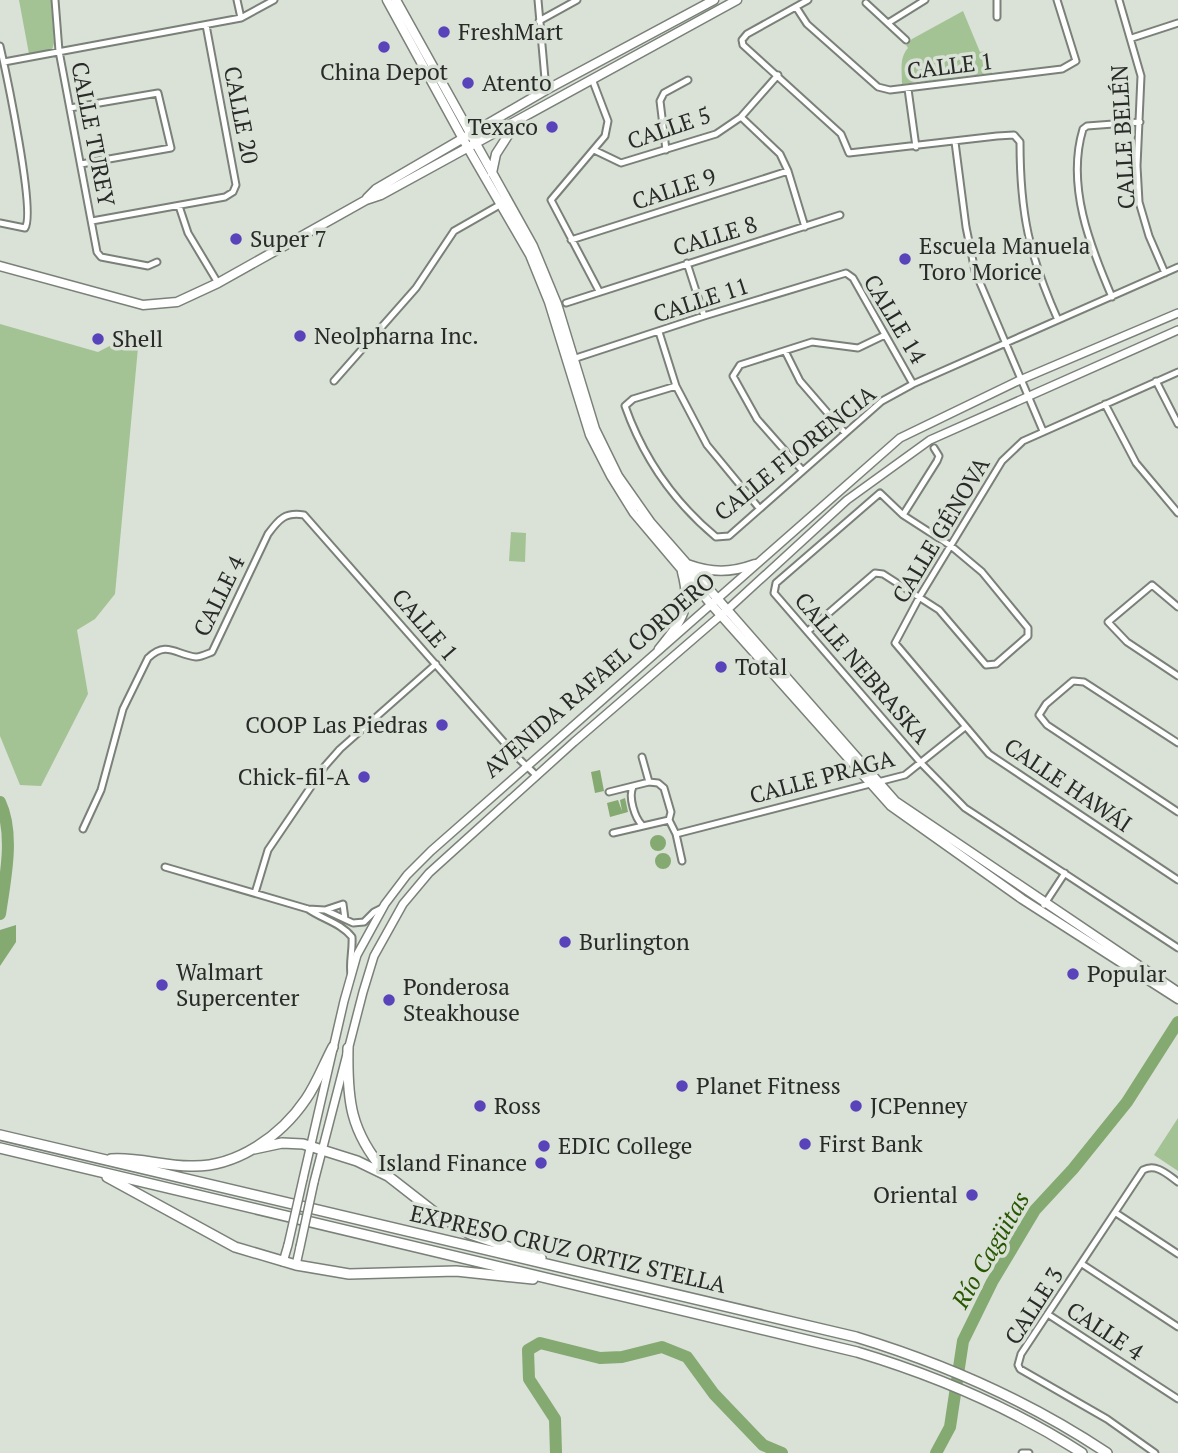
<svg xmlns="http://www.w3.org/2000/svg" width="1178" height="1453" viewBox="0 0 1178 1453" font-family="'PT Serif',serif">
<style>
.green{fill:#a3c394}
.water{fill:#84a971}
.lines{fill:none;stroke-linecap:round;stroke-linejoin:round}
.river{stroke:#84a971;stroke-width:12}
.street-casing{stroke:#7a8178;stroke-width:9}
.secondary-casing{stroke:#7a8178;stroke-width:10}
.primary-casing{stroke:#7a8178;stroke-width:11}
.highway-casing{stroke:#7a8178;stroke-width:12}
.street{stroke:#fff;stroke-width:5}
.secondary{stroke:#fff;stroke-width:7}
.primary{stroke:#fff;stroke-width:8}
.highway{stroke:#fff;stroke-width:9}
.secondary-bridge-casing{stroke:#7a8178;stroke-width:10;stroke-linecap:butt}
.secondary-bridge{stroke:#fff;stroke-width:7}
.poi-dot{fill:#5943bb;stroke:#dae1d7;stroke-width:2.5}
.labels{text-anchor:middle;stroke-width:7;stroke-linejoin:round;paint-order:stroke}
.poi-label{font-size:23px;fill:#282b27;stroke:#dae1d7;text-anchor:start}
.street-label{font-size:23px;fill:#282b27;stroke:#dae1d7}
.water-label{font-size:24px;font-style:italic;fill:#285701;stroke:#dae1d7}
</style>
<rect width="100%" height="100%" fill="#dae1d7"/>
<!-- green -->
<path class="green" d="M19 0H51L54 43 52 50 29 54Z
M963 11 980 52 989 50 992 73 902 84C902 71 899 58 908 48L906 45 912 39Z
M0 324 98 352 131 335 139 337 115 594 95 619 77 630 88 694 41 786 20 785 0 736Z
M511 532 526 533 525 562 509 561Z
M1178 1118V1171L1154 1155Z"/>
<!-- water -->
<path class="water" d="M600 770 604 791 595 793 591 772Z
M625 798 628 812 610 817 607 803 618 800 622 811 620 800Z
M650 843a8 8 0 1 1 16 0a8 8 0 1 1-16 0Z
M655 861a8 8 0 1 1 16 0a8 8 0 1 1-16 0Z
M16 925V942L0 966V930Z"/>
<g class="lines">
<!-- river -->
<path class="river" d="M0 802C15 834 5 880 0 914
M556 1453 555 1419 529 1379 528 1350 540 1343 600 1358 622 1357 662 1347 687 1357 714 1394 763 1445 782 1453
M936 1453 950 1427 963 1341 992 1282 1035 1210 1073 1169 1127 1102 1178 1022"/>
<!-- street casing -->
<g class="street-casing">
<path id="street" d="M55 0 59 51 97 252 101 257 148 266 157 262
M237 0 241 18
M538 0 546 90
M808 0 747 34 742 40 743 45 841 134 849 153 997 136 1014 135 1020 142C1020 214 1029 255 1058 320
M997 0V17
M1119 0 1141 76 1137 166 1139 202 1149 236 1165 273
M866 3 906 40
M796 7 807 24 878 87 890 90 1062 69 1076 61 1057 0
M539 21 577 0
M888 23 925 0
M1132 38 1178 23
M0 46C6 72 36 213 25 228L0 223
M4 62 241 18 274 0
M592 79 608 121 605 136 551 200 599 291
M908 89 916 147
M70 108 158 93 171 148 81 164
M741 117 780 154 788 171 805 227
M955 142 966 227 975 271 1043 431
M594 150 621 163 716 134 741 117 778 75
M666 150 660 101 664 93 688 80
M179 206 188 233 218 283
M92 221 225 197 233 192 236 185 206 25
M571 240 788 171
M687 263 704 316
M1112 297C1090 246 1066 185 1083 129L1087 126 1140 122
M566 303 840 215
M659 332 676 386 707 445 759 508
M785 351 800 381 845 433
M573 359 704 316 846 273 853 278 913 384
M1178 372 1023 441 1002 461 920 596 895 643 989 754 1178 880
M334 381 416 288 454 231 503 203
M1156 381 1178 424
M676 386 633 399 625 406C643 457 674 502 716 537L729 536 882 401 913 384 1178 267
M1105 404 1136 463 1178 513
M802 470 757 419 733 376 740 365 812 342 858 348 885 335
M903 515 937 461 939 456 934 448
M1178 607 1152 585 1108 622 1127 642 1178 676
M808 631 875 573 883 574 939 610 986 665 996 664 1028 636V628L982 572 951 546 903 515 880 493 776 583 774 593 921 763 965 808 1178 948
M1178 743 1084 682 1073 681 1046 704 1039 715 1047 725 1178 812
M642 757 649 782
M633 787C628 797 635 818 642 825
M609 792 649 782 658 783 664 788 671 812 669 820 676 834 682 861
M83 829 101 790 123 709 148 658C167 640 176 655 196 657 201 657 207 654 212 652L268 534C279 519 285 512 304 515L517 757 537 776
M613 833 669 820
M676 834 905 775 965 727
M165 867 308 909 325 910 353 923 364 922 374 912 382 908
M255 893 268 850 325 766 340 749 436 664
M1044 905 1065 873
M308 909C322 919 341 923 352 937 353 950 349 962 351 974
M325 910 343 904 345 919
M1116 1213 1178 1254
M1082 1264 1178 1327
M1049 1315 1178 1399
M1022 1453H1029
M1155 1453 1107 1419 1020 1369 1018 1365 1021 1354 1143 1170C1156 1163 1167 1174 1178 1182"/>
</g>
<!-- secondary casing -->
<g class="secondary-casing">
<path id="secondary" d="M303 1179 344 1001 357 955 385 904 407 875 431 851 900 438 1020 380 1178 313
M314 1182 363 992 374 956 403 904 429 873 574 742 727 610 847 500 930 440 1178 330
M283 1262 288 1245
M296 1265 300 1247"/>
</g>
<!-- primary casing -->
<g class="primary-casing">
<path id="primary" d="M387 0 468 148 530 255 549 302 590 435 611 476 634 513 710 603 891 806 1022 899 1178 999
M396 0 533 246 557 304 595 429 618 476 651 523 895 801 1178 992
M492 173 496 154 516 123
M367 198 376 189 546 90 714 0
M0 266 143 305 177 302 218 283 366 200 381 195 737 0
M687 564C712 573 730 573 755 564
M659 649C682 620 692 610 682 572"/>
</g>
<!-- highway casing -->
<g class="highway-casing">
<path id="highway" d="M348 1048C347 1100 350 1131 385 1172
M0 1135 856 1337C945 1364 1029 1401 1107 1453
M0 1148 857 1352C937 1376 1012 1408 1082 1453
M254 1149 282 1143 303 1144 357 1161 388 1176 438 1215 470 1234 541 1258
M111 1159C138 1157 163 1166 190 1166 236 1168 281 1136 306 1099 317 1083 324 1064 333 1047
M107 1177 235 1247 296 1265 349 1274 456 1271 533 1279"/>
</g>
<!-- street -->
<use href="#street" class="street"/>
<!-- secondary -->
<use href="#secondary" class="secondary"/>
<!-- primary -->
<use href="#primary" class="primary"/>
<!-- highway -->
<use href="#highway" class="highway"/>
<!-- secondary-bridge casing -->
<g class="secondary-bridge-casing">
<path id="secondary-bridge" d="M288 1245 303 1179
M300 1247 314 1182"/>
</g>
<!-- secondary-bridge -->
<use href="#secondary-bridge" class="secondary-bridge"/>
</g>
<!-- markers -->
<g class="poi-dot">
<circle cx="444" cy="32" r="7"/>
<circle cx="384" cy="47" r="7"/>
<circle cx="468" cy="83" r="7"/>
<circle cx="552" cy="127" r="7"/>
<circle cx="236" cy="239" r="7"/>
<circle cx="905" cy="259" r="7"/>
<circle cx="300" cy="336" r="7"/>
<circle cx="98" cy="339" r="7"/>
<circle cx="721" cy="667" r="7"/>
<circle cx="442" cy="725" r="7"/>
<circle cx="364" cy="777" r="7"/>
<circle cx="565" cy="942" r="7"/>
<circle cx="1073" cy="974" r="7"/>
<circle cx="162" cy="985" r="7"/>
<circle cx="389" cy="1000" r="7"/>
<circle cx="682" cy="1086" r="7"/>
<circle cx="480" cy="1106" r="7"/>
<circle cx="856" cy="1106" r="7"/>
<circle cx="805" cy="1144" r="7"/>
<circle cx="544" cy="1146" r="7"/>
<circle cx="541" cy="1163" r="7"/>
<circle cx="972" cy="1195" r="7"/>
</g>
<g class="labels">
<!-- poi labels -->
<g class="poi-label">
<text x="458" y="40">FreshMart</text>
<text x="384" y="80" text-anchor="middle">China Depot</text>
<text x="482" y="91">Atento</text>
<text x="538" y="135" text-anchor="end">Texaco</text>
<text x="250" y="247">Super 7</text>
<text x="919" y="254">Escuela Manuela<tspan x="919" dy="26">Toro Morice</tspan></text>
<text x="314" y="344">Neolpharna Inc.</text>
<text x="112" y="347">Shell</text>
<text x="735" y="675">Total</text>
<text x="428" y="733" text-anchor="end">COOP Las Piedras</text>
<text x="350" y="785" text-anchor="end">Chick-fil-A</text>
<text x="579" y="950">Burlington</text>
<text x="176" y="980">Walmart<tspan x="176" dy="26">Supercenter</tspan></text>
<text x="1087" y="982">Popular</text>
<text x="403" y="995">Ponderosa<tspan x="403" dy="26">Steakhouse</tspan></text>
<text x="696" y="1094">Planet Fitness</text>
<text x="494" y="1114">Ross</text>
<text x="870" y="1114">JCPenney</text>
<text x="819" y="1152">First Bank</text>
<text x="558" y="1154">EDIC College</text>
<text x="527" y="1171" text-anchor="end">Island Finance</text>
<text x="958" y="1203" text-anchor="end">Oriental</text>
</g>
<!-- street labels -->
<g class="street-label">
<text transform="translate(950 66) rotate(-7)" y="8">CALLE 1</text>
<text transform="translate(241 115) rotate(79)" y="8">CALLE 20</text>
<text transform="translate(669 128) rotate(-19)" y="8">CALLE 5</text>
<text transform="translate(93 134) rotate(79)" y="8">CALLE TUREY</text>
<text transform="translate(1123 137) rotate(-93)" y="8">CALLE BELÉN</text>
<text transform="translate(674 189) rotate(-18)" y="8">CALLE 9</text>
<text transform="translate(715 236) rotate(-17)" y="8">CALLE 8</text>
<text transform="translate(701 300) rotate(-18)" y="8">CALLE 11</text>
<text transform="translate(895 319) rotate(59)" y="8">CALLE 14</text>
<text transform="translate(795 453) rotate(-39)" y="8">CALLE FLORENCIA</text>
<text transform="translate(941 530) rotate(-59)" y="8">CALLE GÉNOVA</text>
<text transform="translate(219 596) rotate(-64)" y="8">CALLE 4</text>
<text transform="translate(425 625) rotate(49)" y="8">CALLE 1</text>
<text transform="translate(862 668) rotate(49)" y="8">CALLE NEBRASKA</text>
<text transform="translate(599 675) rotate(-41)" y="8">AVENIDA RAFAEL CORDERO</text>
<text transform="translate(822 777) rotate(-15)" y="8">CALLE PRAGA</text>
<text transform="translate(1068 785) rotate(34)" y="8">CALLE HAWÁI</text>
<text transform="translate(568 1249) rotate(13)" y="8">EXPRESO CRUZ ORTIZ STELLA</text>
<text transform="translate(1034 1306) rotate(-57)" y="8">CALLE 3</text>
<text transform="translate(1105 1331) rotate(33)" y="8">CALLE 4</text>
</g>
<!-- water labels -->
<g class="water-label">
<text transform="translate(991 1250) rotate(-60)" y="8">Río Cagüitas</text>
</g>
</g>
</svg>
